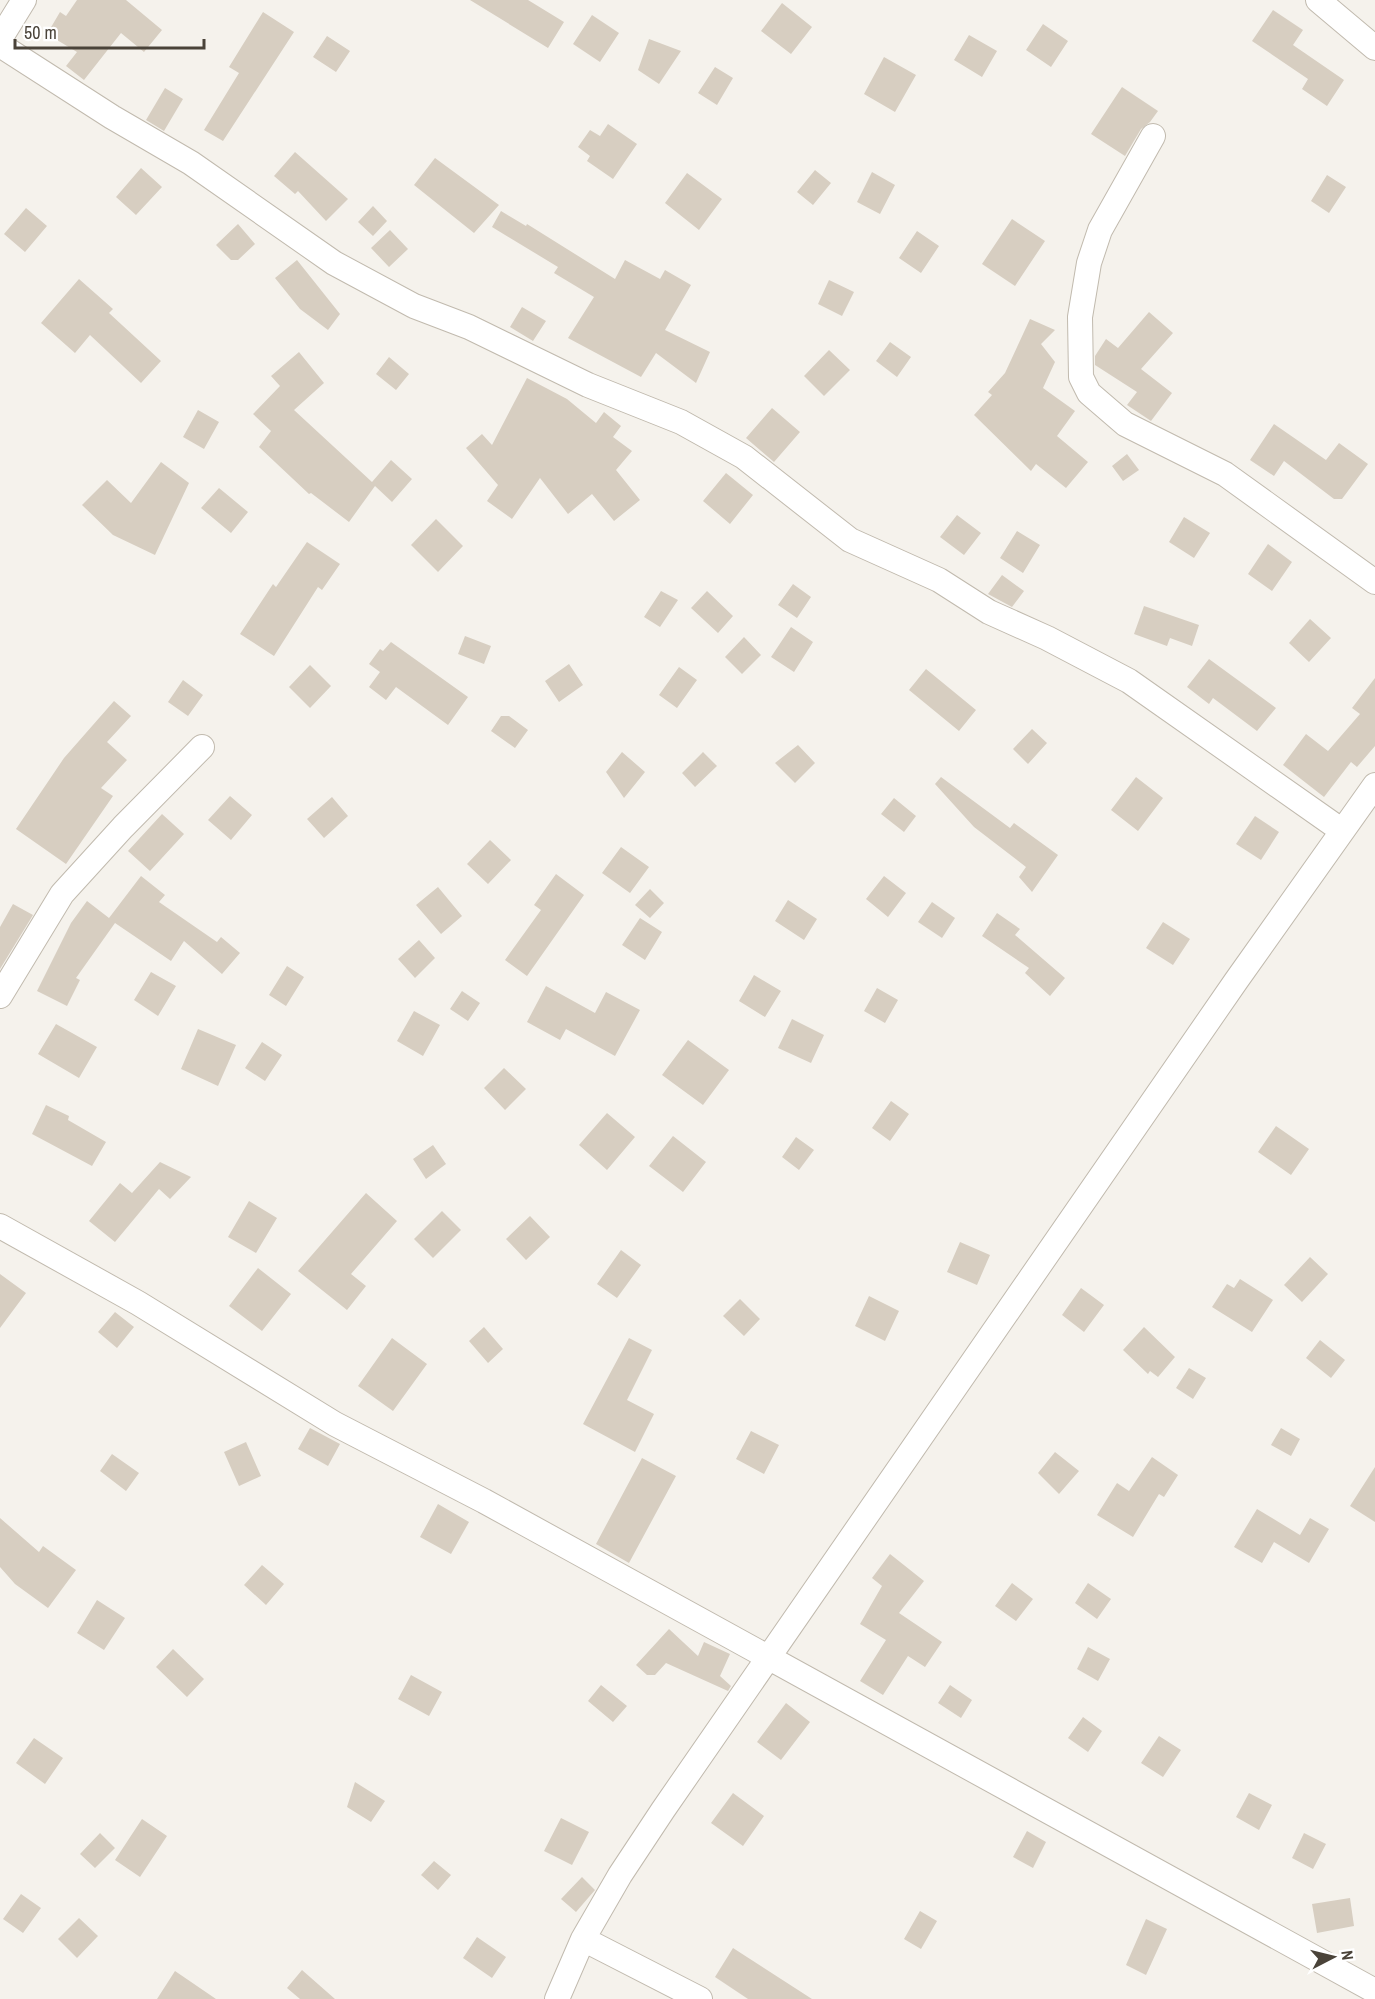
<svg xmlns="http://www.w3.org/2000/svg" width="1375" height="1999" viewBox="0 0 1375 1999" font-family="'Archivo Narrow',sans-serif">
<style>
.building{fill:#d7cec1}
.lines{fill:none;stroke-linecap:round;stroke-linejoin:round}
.minor-casing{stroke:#c1baae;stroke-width:26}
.minor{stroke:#fff;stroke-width:24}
</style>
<rect width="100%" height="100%" fill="#f5f2ec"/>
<!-- building -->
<path class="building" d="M77 0H126L162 30 144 52 121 33 84 80 66 66 77 52 47 34 60 12 66 16Z
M470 0H528L564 22 548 48Z
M782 3 812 27 791 54 761 31Z
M1273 10 1303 30 1293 45 1344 80 1327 106 1302 89 1308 79 1252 41Z
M263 12 294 32 223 141 204 130 239 73 229 67Z
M592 15 619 33 600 62 573 44Z
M1043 24 1068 41 1051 67 1026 50Z
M969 35 997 51 982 77 954 60Z
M327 36 350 51 336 72 313 57Z
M649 39 681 51 659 84 638 70Z
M884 57 916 75 895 112 864 94Z
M715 67 733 78 717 105 698 93Z
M1122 87 1158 111 1150 122 1141 129 1125 156 1091 134Z
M165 88 183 99 164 131 146 120Z
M608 124 637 144 613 179 587 161 590 156 578 147 590 130 600 136Z
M295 152 348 199 326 221 298 191 295 194 274 176Z
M435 158 499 205 474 233 414 185Z
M141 168 162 187 136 215 116 197Z
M815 170 831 183 813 205 797 192Z
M872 172 895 185 880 214 857 202Z
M687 173 722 199 699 230 665 203Z
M1327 175 1346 187 1329 213 1311 201Z
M373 206 387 221 373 236 358 222Z
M26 208 47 226 25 252 4 234Z
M501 211 526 226 527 224 615 279 625 260 660 279 665 270 691 285 665 330 710 352 696 383 656 353 641 377 568 338 594 297 554 273 558 267 492 227Z
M1012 219 1045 241 1015 286 982 264Z
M238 224 255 244 238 260H231L216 245Z
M390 230 408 249 389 267 371 248Z
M917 231 939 246 921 273 899 258Z
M297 260 340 314 328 330 300 309 275 278Z
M79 279 113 309 109 313 161 361 141 383 90 335 75 353 41 323Z
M829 280 854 292 842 316 818 304Z
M522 307 546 321 533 341 510 327Z
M1149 312 1173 333 1141 369 1172 393 1151 421 1127 405 1137 392 1095 365V356L1106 339 1118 348Z
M1030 319 1055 330 1041 344 1055 362 1043 388 1075 411 1057 436 1088 462 1066 488 1036 464 1031 471 974 415 992 395 988 392 1005 373Z
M890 342 911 357 897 377 876 361Z
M829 350 850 370 824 396 804 376Z
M299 352 324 383 294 410 372 482 391 460 412 479 392 502 375 486 349 522 311 493 309 494 259 447 271 431 253 414 280 386 271 376Z
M389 357 409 374 396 390 376 374Z
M527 378 567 399 596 423 604 412 621 426 613 437 632 451 616 470 640 500 614 521 592 494 568 514 540 478 512 519 487 501 498 485 466 448 482 434 492 445Z
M772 408 800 432 774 462 746 438Z
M198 410 219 422 204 449 183 437Z
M1274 424 1326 460 1339 443 1368 464 1342 499H1334L1284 461 1274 476 1250 460Z
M1127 454 1139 470 1123 481 1112 466Z
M161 462 189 483 155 555 113 535 82 505 107 480 131 503Z
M726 473 753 495 730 524 703 501Z
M219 488 248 512 231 533 201 508Z
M957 515 981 533 964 555 940 537Z
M1184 517 1210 533 1194 558 1169 542Z
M436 519 463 546 438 572 411 545Z
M1017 531 1040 545 1023 573 1000 558Z
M307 542 340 564 322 590 318 587 274 656 240 634 273 584 276 587Z
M1268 544 1292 562 1272 591 1248 574Z
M1002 575 1024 591 1012 607 988 594Z
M793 584 811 597 797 618 778 605Z
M661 591 678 600 660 627 644 617Z
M707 591 733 616 718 633 691 608Z
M1144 606 1199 625 1192 646 1170 638 1167 646 1134 634Z
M1310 619 1331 638 1309 662 1289 643Z
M791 627 813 642 794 672 771 657Z
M465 636 491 646 484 664 458 654Z
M744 637 761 655 742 674 725 657Z
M391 642 468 697 448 725 396 687 386 700 369 687 380 672 369 664 380 649 383 651Z
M1209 659 1276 708 1257 731 1213 698 1209 704 1187 687Z
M569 664 583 685 559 702 545 681Z
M310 665 331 686 310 708 289 687Z
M679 667 697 680 677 708 659 695Z
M926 669 976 710 959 731 909 690Z
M1375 678V746L1357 767 1351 762 1324 797 1283 765 1306 734 1328 751 1360 714 1352 708Z
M183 680 203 695 188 716 168 702Z
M114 701 131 716 107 742 127 760 101 788 113 796 66 864 16 829 64 758Z
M501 716H509L528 730 515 748 491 731Z
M1032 729 1047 743 1028 764 1013 749Z
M798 745 815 763 795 783 775 763Z
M622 752 645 772 624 798 606 772Z
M703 752 717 766 695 787 682 773Z
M941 777 1010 828 1014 823 1058 855 1032 892 1019 877 1026 867 974 827 935 784Z
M1136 777 1163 798 1138 831 1111 810Z
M230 796 252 815 231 840 208 820Z
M332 797 348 816 324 838 307 819Z
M894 798 916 816 904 832 881 814Z
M162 814 184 834 150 871 128 851Z
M1255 816 1279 832 1261 860 1236 844Z
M490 840 511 860 488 884 467 864Z
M621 847 649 867 630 893 602 873Z
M556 874 584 895 527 976 505 960 541 910 534 905Z
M141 876 165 895 159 902 217 942 221 937 240 953 222 974 184 941 171 961 115 923 76 978 80 980 67 1006 37 991 71 923 87 901 109 918Z
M884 876 906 893 888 917 866 899Z
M438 887 462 916 441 934 416 905Z
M650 889 664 903 650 918 635 905Z
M788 900 817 919 804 940 775 921Z
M932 902 955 918 942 938 918 922Z
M13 904 33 915 0 969V927Z
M997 913 1020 929 1015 935 1065 978 1050 996 1025 973 1029 968 982 936Z
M640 918 662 932 645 960 622 945Z
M1163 922 1190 939 1173 965 1146 948Z
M419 940 435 958 415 978 398 959Z
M287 966 304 977 286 1006 269 995Z
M151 972 176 986 158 1016 134 1000Z
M754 975 781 991 765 1017 739 1001Z
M546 986 595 1013 606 992 640 1010 615 1056 566 1029 560 1040 527 1022Z
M877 988 898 1000 885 1023 864 1011Z
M462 991 480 1003 468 1021 450 1009Z
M414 1011 440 1025 423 1056 397 1041Z
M792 1019 824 1035 811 1063 778 1048Z
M56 1024 97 1047 79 1078 38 1054Z
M198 1029 236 1045 218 1086 181 1069Z
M688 1040 729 1070 703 1105 662 1075Z
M262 1042 282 1055 265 1081 245 1068Z
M504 1068 526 1089 505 1110 484 1088Z
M891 1101 909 1114 890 1141 872 1128Z
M46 1105 69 1116 68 1120 106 1142 92 1166 32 1134Z
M607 1113 635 1137 607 1170 579 1145Z
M1276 1126 1309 1149 1291 1175 1258 1152Z
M673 1136 706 1162 683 1192 649 1166Z
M796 1137 814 1150 799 1170 782 1157Z
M433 1145 446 1164 426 1179 413 1159Z
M160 1162 191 1177 170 1199 159 1189 115 1242 89 1221 120 1183 132 1193Z
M366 1193 397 1221 351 1274 366 1286 347 1310 298 1271Z
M249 1201 277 1218 256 1253 228 1237Z
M442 1211 461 1230 433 1258 414 1239Z
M530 1216 550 1237 526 1260 506 1239Z
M960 1242 990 1255 977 1285 947 1272Z
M621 1250 641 1265 617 1298 597 1284Z
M1310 1257 1328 1274 1302 1302 1284 1285Z
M258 1268 291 1294 262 1331 229 1306Z
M0 1274 26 1293 0 1328Z
M1240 1279 1273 1300 1252 1332 1212 1307 1227 1284 1234 1288Z
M1081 1288 1104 1305 1084 1332 1062 1315Z
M869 1296 899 1311 885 1341 855 1326Z
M740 1299 760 1319 744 1336 723 1316Z
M115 1312 134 1327 117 1348 98 1332Z
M484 1327 503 1349 488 1363 469 1341Z
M1144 1327 1175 1357 1158 1377 1150 1371 1148 1374 1123 1350Z
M392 1338 427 1364 393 1411 358 1386Z
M629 1338 652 1350 627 1400 654 1414 635 1452 583 1424Z
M1320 1340 1345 1360 1331 1378 1306 1358Z
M1189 1368 1206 1378 1193 1399 1176 1388Z
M310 1428 340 1444 328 1466 298 1449Z
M1281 1428 1300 1439 1291 1456 1271 1445Z
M751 1431 779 1445 764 1474 736 1459Z
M246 1442 261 1476 239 1486 224 1452Z
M1055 1452 1079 1471 1059 1494 1038 1473Z
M112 1454 139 1473 126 1491 100 1471Z
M1152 1457 1178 1475 1164 1497 1159 1494 1133 1537 1097 1515 1117 1483 1129 1491Z
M642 1458 676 1476 629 1563 596 1544Z
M1375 1467V1522L1350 1506Z
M438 1504 469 1522 451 1554 420 1537Z
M1257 1509 1300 1535 1310 1518 1329 1529 1309 1563 1274 1542 1262 1563 1234 1547Z
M0 1518 39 1552 43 1546 76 1570 48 1608 15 1584 0 1567Z
M890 1554 924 1581 899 1613 942 1642 925 1667 908 1656 883 1695 860 1681 886 1640 860 1624 882 1586 872 1578Z
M262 1565 284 1584 266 1605 244 1585Z
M1012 1583 1033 1599 1016 1621 995 1606Z
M1088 1583 1111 1599 1097 1619 1075 1603Z
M97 1600 125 1618 104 1650 77 1633Z
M669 1629 698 1656 704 1642 730 1654 720 1676 731 1686 728 1691 666 1663 655 1675H647L636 1665Z
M1088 1647 1110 1659 1098 1681 1077 1669Z
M173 1649 204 1679 187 1697 156 1667Z
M411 1675 442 1692 429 1716 398 1699Z
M601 1685 627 1706 613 1722 588 1701Z
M950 1685 972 1700 961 1718 938 1703Z
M786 1703 810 1722 781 1760 757 1742Z
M1083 1717 1102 1731 1088 1752 1068 1738Z
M1159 1736 1181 1750 1163 1777 1141 1763Z
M34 1738 63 1758 45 1784 16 1763Z
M355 1782 385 1801 371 1822 347 1807Z
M733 1793 764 1816 743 1846 711 1823Z
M1249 1793 1272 1805 1259 1830 1236 1817Z
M561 1818 589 1832 572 1865 544 1851Z
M142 1819 167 1836 140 1877 115 1860Z
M1027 1831 1046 1842 1033 1868 1013 1857Z
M100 1833 115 1848 95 1868 80 1854Z
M1304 1833 1326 1844 1313 1869 1292 1858Z
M434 1861 451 1875 438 1890 421 1875Z
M582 1877 595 1890 576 1912 561 1899Z
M21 1894 41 1908 23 1933 3 1919Z
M1350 1898 1354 1926 1317 1933 1312 1904Z
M920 1911 937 1921 921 1949 904 1939Z
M79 1918 98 1936 77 1958 58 1939Z
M1146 1919 1167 1929 1146 1975 1126 1965Z
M477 1937 506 1957 492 1978 463 1958Z
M733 1948 812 1999H748L715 1977Z
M302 1970 335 1999H300L287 1988Z
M175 1971 216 1999H157Z"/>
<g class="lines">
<!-- minor casing -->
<g class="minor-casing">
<path id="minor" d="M1318 0 1375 48
M0 39 24 0
M0 45 112 117 191 163 334 263 414 306 469 327 588 385 681 422 744 457 850 540 939 580 989 612 1047 638 1129 681 1341 830
M1153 136 1100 230 1089 263 1080 317 1081 377 1089 393 1125 424 1225 474 1375 582
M0 996 62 894 123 827 202 747
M0 1226 138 1303 335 1424 484 1501 1375 1991
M583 1939 700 1999
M557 1999 583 1939 620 1875 663 1810 1236 981 1375 785"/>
</g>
<!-- minor -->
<use href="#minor" class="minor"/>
</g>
<!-- north arrow -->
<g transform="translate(1333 1957) rotate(83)" stroke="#ffffff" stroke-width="4.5" paint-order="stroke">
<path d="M0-4.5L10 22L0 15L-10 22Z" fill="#4a4339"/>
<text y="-9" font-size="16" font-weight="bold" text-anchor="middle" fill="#4a4339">N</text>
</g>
<!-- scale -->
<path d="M15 39v9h189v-9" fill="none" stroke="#4a4339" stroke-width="3"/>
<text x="24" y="39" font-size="18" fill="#4a4339" stroke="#ffffff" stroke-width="4.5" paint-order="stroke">50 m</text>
</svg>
